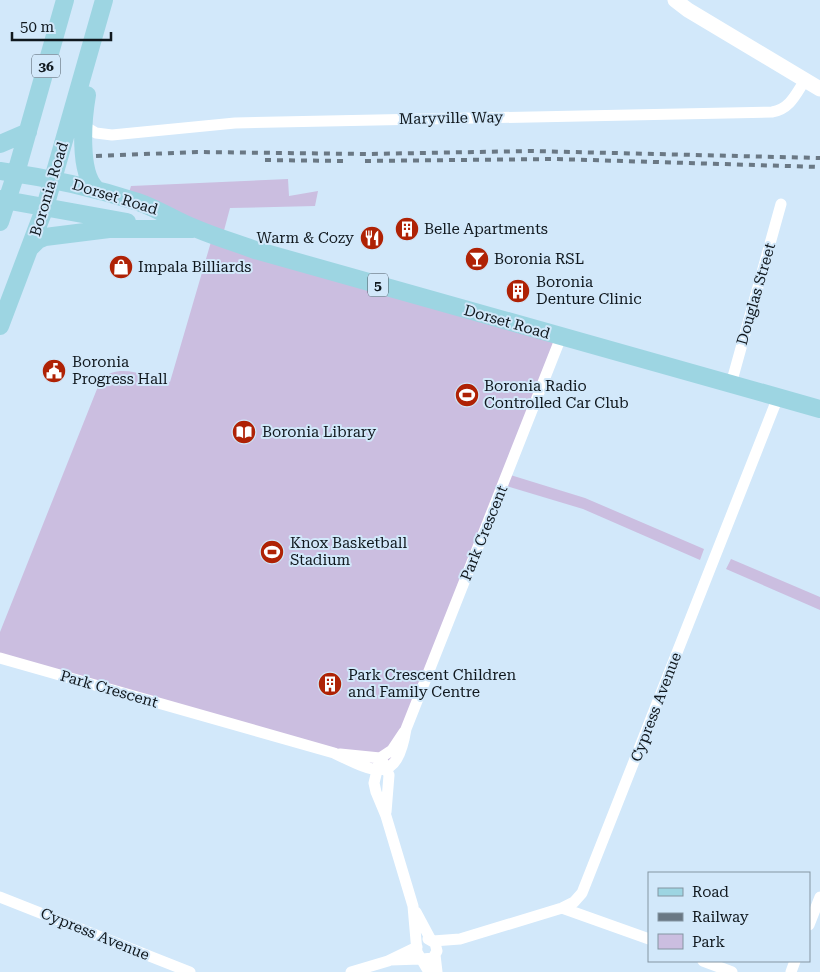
<svg xmlns="http://www.w3.org/2000/svg" width="820" height="972" viewBox="0 0 820 972" font-family="'Roboto Serif',serif">
<style>
.green{fill:#cbbee0}
.lines{fill:none;stroke-linecap:round;stroke-linejoin:round}
.minor{stroke:#fff;stroke-width:11}
.secondary{stroke:#fff;stroke-width:15}
.primary{stroke:#9dd5e2;stroke-width:18}
.rail{stroke:#6a7884;stroke-width:4;stroke-dasharray:6 6;stroke-linecap:butt}
.labels{text-anchor:middle;stroke-width:4;stroke-linejoin:round;paint-order:stroke}
.shield{fill:#d2e8fa;stroke:#4a5660;stroke-width:1}
.shield-label{font-size:14px;font-weight:bold;fill:#10181e}
.street-label{font-size:15px;fill:#10181e;stroke:#d2e8fa}
.poi-label{font-size:15px;fill:#10181e;stroke:#d2e8fa;text-anchor:start}
</style>
<rect width="100%" height="100%" fill="#d2e8fa"/>
<!-- green -->
<path class="green" d="M288 179 289 196 318 191 315 206 230 208 222 238 561 337 507 474 585 498 704 549 700 560 583 509 503 485 397 752 388 762 374 764 0 658V632L101 379C122 361 146 378 170 382L213 235 127 199 131 186Z
M731 559 820 597V610L726 569Z"/>
<g class="lines">
<!-- minor -->
<path class="minor" d="M84 126 96 133 112 135 235 123 772 112C790 109 796 94 805 80
M731 384 781 204
M0 658 334 753C375 773 397 785 406 729L561 337
M340 754 380 758 392 750 404 732
M380 758 374 783 376 792 386 816 413 906 417 952 429 972
M383 762 389 775 386 812
M0 897 190 972
M562 908 649 939
M416 912 431 940
M809 925 820 897
M433 941 460 939 562 908 574 902 582 893 778 397
M435 955 437 972
M423 959 433 958 437 951 435 943 428 939
M390 960 421 959
M703 961 732 972
M351 972 388 961 417 947
M791 972 795 961"/>
<!-- secondary -->
<path class="secondary" d="M675 0 688 10 820 89"/>
<!-- primary -->
<path class="primary" d="M87 95C83 118 78 172 96 189
M0 144 28 132
M0 171C49 178 91 187 138 202 159 209 177 222 197 229 216 237 236 243 255 250L820 409
M0 199 127 222
M0 222 16 173 65 0
M31 247 38 240 45 237 109 229H193
M0 326 45 207 104 0"/>
<!-- rail -->
<path class="rail" d="M96 156 197 152 367 154 531 151 820 158
M265 160 343 161
M365 161 556 159 820 167"/>
</g>
<!-- icons -->
<defs>
<g id="building-disc" transform="scale(1.25)"><circle r="9.5" fill="#af2205" stroke="#d2e8fa"/><path d="M-4-6H4V6H1V3H-1V6H-4ZM-2.5-4.3h1.7v1.8h-1.7ZM.8-4.3h1.7v1.8H.8ZM-2.5-1h1.7V.8h-1.7ZM.8-1h1.7V.8H.8Z" fill="#fff"/></g>
<g id="restaurant-disc" transform="scale(1.25)"><circle r="9.5" fill="#af2205" stroke="#d2e8fa"/><path d="M-5-6h1v4h1v-4h1v4h1v-4h1v5L-1.5 .5V6h-2V.5L-5-1ZM5-6V6H3V1.5H1.5Q1.5-4 5-6Z" fill="#fff"/></g>
<g id="bar-disc" transform="scale(1.25)"><circle r="9.5" fill="#af2205" stroke="#d2e8fa"/><path d="M-6-5H6L.8 .8V4.5H3.5V6h-7V4.5H-.8V.8Z" fill="#fff"/></g>
<g id="shop-disc" transform="scale(1.25)"><circle r="9.5" fill="#af2205" stroke="#d2e8fa"/><path d="M-5-2.5h2.3a2.7 3.5 0 0 1 5.4 0H5L5.5 6h-11ZM-1.5-2.5h3a1.5 2.3 0 0 0-3 0Z" fill="#fff"/></g>
<g id="civic-disc" transform="scale(1.25)"><circle r="9.5" fill="#af2205" stroke="#d2e8fa"/><path d="M-.6-6.5H3V-4.5H.6V-3L4-1V1h2V6H-6V1h2V-1L-.6-3ZM-1.2 2.5V6h2.4V2.5Z" fill="#fff"/></g>
<g id="stadium-disc" transform="scale(1.25)"><circle r="9.5" fill="#af2205" stroke="#d2e8fa"/><path d="M0-5a6.5 5 0 1 0 0 10a6.5 5 0 1 0 0-10ZM-3.5-1.8h7v3.6h-7Z" fill="#fff"/></g>
<g id="library-disc" transform="scale(1.25)"><circle r="9.5" fill="#af2205" stroke="#d2e8fa"/><path d="M-6-4Q-3-5.5-.7-3.5V5Q-3 3-6 4ZM6-4Q3-5.5 .7-3.5V5Q3 3 6 4Z" fill="#fff"/></g>
</defs>
<g fill-rule="evenodd">
<use href="#building-disc" x="407" y="229"/>
<use href="#restaurant-disc" x="372" y="238"/>
<use href="#bar-disc" x="477" y="259"/>
<use href="#shop-disc" x="121" y="267"/>
<use href="#building-disc" x="518" y="291"/>
<use href="#civic-disc" x="54" y="371"/>
<use href="#stadium-disc" x="467" y="395"/>
<use href="#library-disc" x="244" y="432"/>
<use href="#stadium-disc" x="272" y="552"/>
<use href="#building-disc" x="330" y="684"/>
</g>
<g class="labels">
<!-- shield labels -->
<g class="shield">
<rect x="32" y="54.5" width="28" height="23" rx="4"/>
<rect x="368" y="273.5" width="20" height="23" rx="4"/>
</g>
<g class="shield-label">
<text x="46" y="71">36</text>
<text x="378" y="290">5</text>
</g>
<!-- street labels -->
<g class="street-label">
<text transform="translate(451 118) rotate(-1)" y="5">Maryville Way</text>
<text transform="translate(49 189) rotate(-73)" y="5">Boronia Road</text>
<text transform="translate(115 197) rotate(17)" y="5">Dorset Road</text>
<text transform="translate(756 294) rotate(-74)" y="5">Douglas Street</text>
<text transform="translate(507 322) rotate(16)" y="5">Dorset Road</text>
<text transform="translate(484 533) rotate(-68)" y="5">Park Crescent</text>
<text transform="translate(109 689) rotate(16)" y="5">Park Crescent</text>
<text transform="translate(656 707) rotate(-69)" y="5">Cypress Avenue</text>
<text transform="translate(95 934) rotate(22)" y="5">Cypress Avenue</text>
</g>
<!-- poi labels -->
<g class="poi-label">
<text x="424" y="234">Belle Apartments</text>
<text x="354" y="243" text-anchor="end">Warm &amp; Cozy</text>
<text x="494" y="264">Boronia RSL</text>
<text x="138" y="272">Impala Billiards</text>
<text x="536" y="287">Boronia<tspan x="536" dy="17">Denture Clinic</tspan></text>
<text x="72" y="367">Boronia<tspan x="72" dy="17">Progress Hall</tspan></text>
<text x="484" y="391">Boronia Radio<tspan x="484" dy="17">Controlled Car Club</tspan></text>
<text x="262" y="437">Boronia Library</text>
<text x="290" y="548">Knox Basketball<tspan x="290" dy="17">Stadium</tspan></text>
<text x="348" y="680">Park Crescent Children<tspan x="348" dy="17">and Family Centre</tspan></text>
</g>
</g>
<!-- legend -->
<rect x="648" y="872" width="162" height="90" fill="#d2e8fa" stroke="#8495a2"/>
<rect x="658" y="888" width="25" height="8" fill="#9dd5e2" stroke="#8495a2"/>
<text x="692" y="897" font-size="15" fill="#10181e">Road</text>
<rect x="658" y="913" width="25" height="8" fill="#6a7884" stroke="#8495a2"/>
<text x="692" y="922" font-size="15" fill="#10181e">Railway</text>
<rect x="658" y="934" width="25" height="15" fill="#cbbee0" stroke="#8495a2"/>
<text x="692" y="947" font-size="15" fill="#10181e">Park</text>
<!-- scale -->
<path d="M12 32v8h99v-8" fill="none" stroke="#10181e" stroke-width="2.5"/>
<text x="20" y="32" font-size="15" fill="#10181e" stroke="#d2e8fa" stroke-width="4" paint-order="stroke">50 m</text>
</svg>
